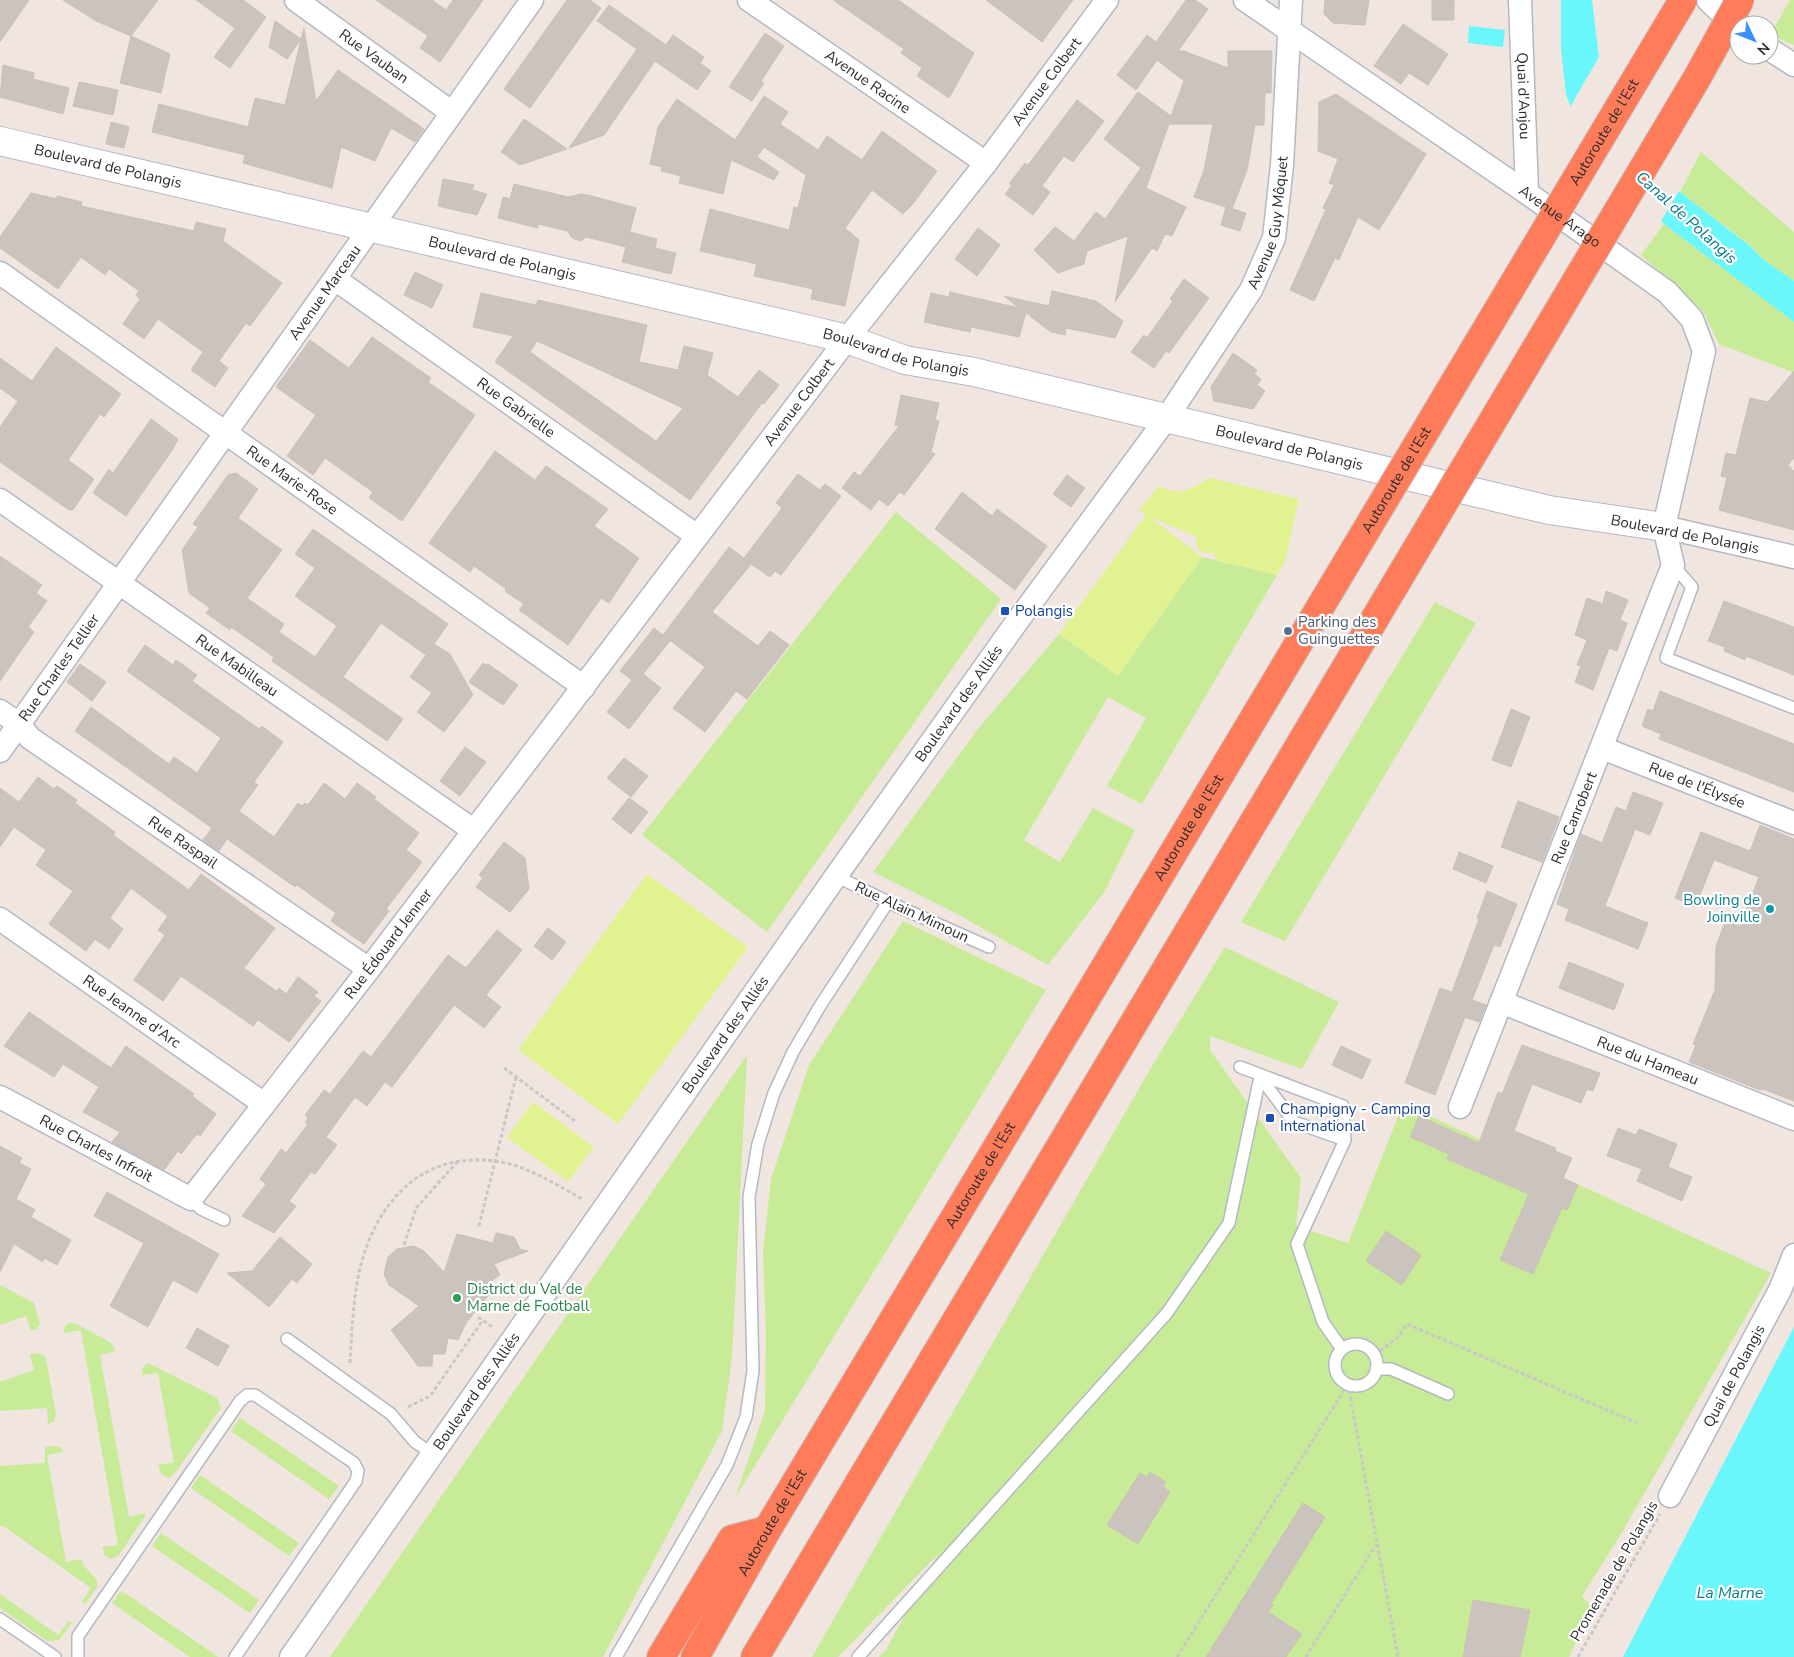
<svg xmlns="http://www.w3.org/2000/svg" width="1794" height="1657" viewBox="0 0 1794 1657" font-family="'Nunito Sans',sans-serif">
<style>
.green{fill:#c7eb97}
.pitch{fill:#e1f391}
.water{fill:#69f7fb}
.pier{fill:#f0e5df}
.building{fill:#cbc3bd;stroke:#ccc0b8;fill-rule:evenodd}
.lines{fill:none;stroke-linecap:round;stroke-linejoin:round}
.lane-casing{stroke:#b3b9c2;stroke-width:14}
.street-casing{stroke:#b3b9c2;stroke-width:25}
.secondary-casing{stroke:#b3b9c2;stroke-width:30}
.highway-casing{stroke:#c8c8c8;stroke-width:30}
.path{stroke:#c8c8c8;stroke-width:3;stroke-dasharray:4 2.5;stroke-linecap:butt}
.lane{stroke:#fff;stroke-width:11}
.street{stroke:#fff;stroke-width:22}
.secondary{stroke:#fff;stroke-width:28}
.highway{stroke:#ff7c5b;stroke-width:28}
.highway-bridge-casing{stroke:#c8c8c8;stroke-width:30;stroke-linecap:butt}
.highway-bridge{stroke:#ff7c5b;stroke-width:28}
.transit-dot{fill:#1a4fb4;stroke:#fff;stroke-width:2}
.service-dot{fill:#5c6f8a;stroke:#fff;stroke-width:2}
.culture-dot{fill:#0f9aa8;stroke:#fff;stroke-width:2}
.leisure-dot{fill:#2e9e5b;stroke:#fff;stroke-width:2}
.labels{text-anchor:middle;stroke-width:4.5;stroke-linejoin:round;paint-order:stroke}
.street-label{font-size:15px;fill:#2d2d2d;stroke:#fff}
.transit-label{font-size:15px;fill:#164399;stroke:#fff;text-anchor:start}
.service-label{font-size:15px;fill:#4e5e75;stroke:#fff;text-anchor:start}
.culture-label{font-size:15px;fill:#0d838f;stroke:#fff;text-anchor:end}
.leisure-label{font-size:15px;fill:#27864d;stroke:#fff;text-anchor:start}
.water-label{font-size:16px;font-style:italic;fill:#03808f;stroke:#fff}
</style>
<rect width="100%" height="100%" fill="#f0e5df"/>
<!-- green -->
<path class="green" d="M1790 0H1794V45L1770 35Z
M1701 152 1794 232V281L1764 260 1750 245 1680 192Z
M1664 224 1794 322V373L1719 344 1703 311 1641 255Z
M896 512 1001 599 767 932 642 835Z
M1202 557 1277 575 1142 804 1107 786 1146 718 1108 697 1024 840 1060 862 1093 808 1135 830 1105 891 1048 965 957 914 873 872 978 729 1059 634 1118 676Z
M1435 602 1476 623 1285 941 1241 922Z
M903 921 1046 990 735 1498 765 1411 766 1332 763 1253 771 1179 809 1065Z
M1225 947 1339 1002 1302 1069 1210 1036V1050L1301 1178 1296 1226 1348 1243 1403 1104 1771 1273 1621 1534 1582 1596 1592 1607 1569 1657H879L886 1650 938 1554 838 1657H812L1152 1066Z
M747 1055 732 1357 722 1431 603 1657H330Z
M0 1285 34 1303 40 1323 37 1329 31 1331 26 1316 0 1325Z
M69 1323H74L110 1342 116 1351 100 1355 129 1517 145 1513V1516L119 1555 112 1559 105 1556 102 1547 118 1545 81 1330 64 1333 65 1326Z
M36 1353 42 1354 46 1358 56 1415 54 1421 48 1424 47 1408 0 1411V1382L34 1370 30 1355Z
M148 1363 217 1398 221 1408 175 1473 169 1478 161 1474 158 1465 174 1462 158 1373 142 1375V1368Z
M240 1418 339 1486 329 1499 231 1431Z
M56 1446 61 1448 63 1452 47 1455 66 1562 81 1559 84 1566 97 1580V1587L85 1604 82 1602 91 1588 2 1525 0 1527V1466L45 1463V1447Z
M200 1475 299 1543 289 1556 191 1488Z
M161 1533 259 1600 250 1613 152 1546Z
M121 1591 131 1597 218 1657H190L112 1603Z
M0 1594 58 1635 69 1621 72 1623 59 1640 47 1641 0 1608Z"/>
<!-- pitch -->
<path class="pitch" d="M1210 478 1299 499 1285 561 1277 575 1216 560 1213 552 1208 553 1200 551 1196 545 1197 537 1148 516 1202 557 1118 676 1059 634 1146 515 1139 510 1159 486C1181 497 1190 489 1210 478Z
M647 874 748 947 618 1124 518 1050Z
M533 1102 594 1147 568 1182 507 1137Z"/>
<!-- water -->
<path class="water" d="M1561 0H1592L1604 99 1627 131 1680 192 1750 246 1764 260 1794 281V322L1664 224 1579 128 1566 95 1561 48Z
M1469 26 1505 30 1503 47 1468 43Z
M1794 1327V1657H1623Z"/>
<!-- pier -->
<path class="pier" d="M1600 55 1606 98 1629 129 1680 189 1660 223 1577 129 1569 109Z"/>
<!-- building -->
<path class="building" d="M0 0H29L0 42Z
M63 0H158L131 36 96 21Z
M196 0H243L266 17 230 68 214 57 235 28Z
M376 0H432L446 10 453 0H483L440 62 420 48 428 36Z
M567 0H590L601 8 530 108 504 89Z
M833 0H898L974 53 949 98 917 76 922 68 901 53 904 49Z
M986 0H1073L1042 42Z
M1186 0H1195L1208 9 1178 51H1184L1228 68V51H1272L1271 93H1265L1264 125H1255L1247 170 1232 209 1194 197 1204 170 1213 124H1169L1146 188 1186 207 1172 236 1165 234 1157 251 1152 248 1115 302 1128 236 1087 251 1084 264 1058 273 1034 250 1055 227 1074 241 1096 212 1105 219 1141 168 1104 139 1138 92 1171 116 1184 81 1157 60 1136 90 1117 75 1147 35 1156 42Z
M1325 0H1369L1365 25 1333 23 1324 14Z
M1432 0H1454V20H1432Z
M609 5 666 45 673 35 704 57 700 63 711 71 697 90 655 61 604 135 569 148 637 49 597 21Z
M275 21 301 39 287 59 269 47Z
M1403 24 1448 54 1428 85 1409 73 1401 84 1374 66Z
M304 28 316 101 338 70 424 129 415 142 391 128 375 161 341 147 332 188 243 163 245 155 152 132 159 104 248 127 255 98 285 105Z
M765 33 784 46 761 81 764 83 752 101 729 87Z
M131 36 170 54 161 93 120 83Z
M3 65 34 73 33 79 69 88 63 114 0 97Z
M79 82 118 90 113 115 73 106Z
M1336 94 1426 154 1379 230 1358 217 1339 260 1335 258 1314 301 1290 290 1326 209 1323 208 1334 185 1329 183 1338 159 1318 151 1319 102Z
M764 96 788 112 780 124 818 150 827 136 862 160 882 131 937 171 912 205 903 214 872 190 845 228 859 240 845 306 811 299 813 289 754 276 757 264 700 251 710 209 789 230 794 207 798 208 806 175 764 147 757 157 779 172 774 180 731 160 723 194 679 183 681 176 661 171 662 167 650 164 658 127 677 99 735 140Z
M1077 100 1104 121 1073 162 1064 156 1042 186 1050 192 1033 215 1005 194 1012 185 1009 184 1025 163 1028 165Z
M524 119 553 139 567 149 520 165 501 152Z
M111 122 129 127 124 148 106 144Z
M443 179 474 185 472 190 487 194 477 215 438 206Z
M514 184 568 197 581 194 588 195 636 208 626 247 586 237 581 241 572 238 568 231 538 224V228L498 218 503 197 510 199Z
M31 193 57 199V196L82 202 81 206 194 231 196 222 226 229 223 241 282 283 250 326 246 323 219 361 228 368 215 387 191 370 203 352 158 319 144 339 123 324 140 299 136 295 139 291 109 269 105 275 81 257 58 289 0 248V237Z
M1226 207 1246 213 1240 231 1221 225Z
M978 228 1000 245 977 276 955 259Z
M630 232 657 239 655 248 676 253 671 274 622 262Z
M415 272 443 285 432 308 404 295Z
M1184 279 1209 298 1169 353 1166 351 1154 368 1131 352 1144 335 1147 338 1173 301 1170 299Z
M1052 291 1096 301 1123 321 1115 338 1066 328 1065 335 1051 332 1026 313 1019 337 971 327 970 332 924 322 931 293 949 297 950 292 1019 308 1004 296 1049 306Z
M481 293 536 305 538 300 647 325 639 362 678 370 684 346 713 353 707 375 738 397 759 370 779 385 764 404 762 403 690 500 495 362 513 336 473 327ZM537 341 683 408 656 441 530 352Z
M372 337 431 378 428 382 475 415 402 521 369 498 373 492 325 458 313 475 287 456 316 415 276 387 310 340 349 368Z
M56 347 121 394 104 417 100 414 68 460 94 479 73 510H69L0 462V427L18 401 0 388V358L32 381Z
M1233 353 1257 370 1254 374 1261 379 1257 385 1265 391 1253 409 1214 401 1211 387Z
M1794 371V458L1788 465 1794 471V530L1719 510 1727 478 1721 476 1726 453 1736 455 1750 398 1768 402Z
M901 395 939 403 935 420 939 421 931 452 935 454 904 495 900 492 888 506 879 499 871 510 842 488 854 472 860 476 899 426 895 425Z
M151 419 178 439 173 449 126 516 93 493 109 469 113 473Z
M495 451 535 480 546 466 608 509 594 526 639 558 609 603 601 598 568 645 519 610 524 604 506 592 505 588 474 566 470 572 429 543Z
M236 473 258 489 238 518 282 550 247 598 284 624 279 632 315 657 337 626 295 596 315 568 295 554 313 529 448 624 434 644 450 654 473 695 444 732 417 712 432 693 410 677 426 655 381 623 343 677 403 719 387 741 272 661 274 657 231 627 230 630 206 613 210 608 189 593 182 550 198 527 193 524 228 475Z
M798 474 820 490 825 484 841 496 781 575 775 571 770 577 751 564 712 612 758 646 770 631 789 645 747 699 736 691 705 732 673 708 705 667 663 635 729 547 744 558 782 508 776 503Z
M1067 475 1085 488 1071 507 1053 494Z
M962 492 992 516 997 509 1047 546 1015 590 935 529Z
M0 556 42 585 36 593 47 601 28 627 34 632 0 681Z
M1606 591 1628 600 1620 620 1627 623 1617 651 1609 648 1593 690 1575 682 1581 666 1577 665 1587 640 1575 635 1587 598 1603 604Z
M1724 601 1794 627V675L1746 656 1745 660 1724 651 1725 647 1708 641Z
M654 628 670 641 643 674 661 688 629 729 607 712 632 680 620 671Z
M145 645 173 665 176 660 197 675 192 681 259 729 262 726 283 742 254 782 258 785 239 811 274 837 298 803 302 806 305 803 308 805 324 783 345 799 357 783 376 797 374 799 419 833 406 850 422 862 386 909 389 911 364 944 331 921 336 913 297 885 295 887 227 839 219 851 203 840 212 828 75 731 91 707 169 764 174 757 197 773 221 738 127 671Z
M483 663 486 665 488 664 518 685 503 705 469 682Z
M80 664 106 682 92 701 67 682Z
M1660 691 1794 744V792L1659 739 1661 734 1642 726 1648 709 1653 711Z
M1511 709 1530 717 1511 767 1492 760Z
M465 747 486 762 460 796 440 781Z
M624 758 648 776 631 797 607 778Z
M38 777 54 789 57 786 77 800 75 803 115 832 113 835 189 890 201 874 275 928 244 968 276 991 279 988 286 994 298 977 318 992 314 996 321 1001 289 1042 258 1020 253 1026 181 976 163 1001 134 980 165 935 158 930 168 916 131 888 110 918 123 929 109 949 95 939 86 951 49 924 73 891 36 865 46 850 14 827 0 847V788L19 802Z
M1633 792 1663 803 1650 835 1635 829 1605 906 1648 923 1638 949 1565 920 1569 909 1557 904 1581 834 1602 843 1616 807 1626 811Z
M629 798 648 812 631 834 612 819Z
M1518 801 1559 817 1542 862 1501 847Z
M1760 825 1794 839V1101L1763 1089 1760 1090 1689 1062 1696 1045 1693 1044 1715 990 1716 946 1726 920 1740 926 1759 877 1714 860 1695 907 1675 898 1701 832 1750 851Z
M504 842 525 858 529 889 510 912 476 887 483 878 479 875Z
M1459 852 1493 866 1486 883 1453 869Z
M1487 891 1517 904 1500 947 1494 945 1472 1000 1486 1005 1479 1022 1465 1017 1435 1095 1405 1083 1440 988 1452 992 1479 919 1477 918Z
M548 928 566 942 552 960 534 946Z
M497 930 522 950 486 995 501 1007 484 1028 454 1005 392 1087 385 1082 367 1106 355 1097 326 1137 337 1145 315 1174 311 1172 289 1201 296 1206 274 1233 242 1216 266 1184 260 1179 281 1149 286 1153 308 1124 305 1122 308 1118 305 1115 324 1090 330 1094 363 1051 371 1057 448 955 466 968Z
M1569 962 1624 984 1614 1010 1559 988Z
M29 1012 111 1068 126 1046 194 1094 192 1096 216 1114 200 1136 197 1134 181 1154 178 1151 164 1170 112 1142 120 1132 83 1112 99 1087 63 1064 54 1077 4 1046Z
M1522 1045 1600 1073 1593 1091 1587 1089 1581 1103 1532 1084 1514 1131 1556 1148 1555 1151 1572 1158 1563 1178 1578 1185 1567 1210 1562 1208 1533 1274 1500 1260 1529 1194 1447 1159 1449 1154 1410 1137 1419 1116 1479 1143 1498 1092 1502 1094Z
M1341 1046 1371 1060 1362 1079 1332 1065Z
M1618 1128 1636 1135 1639 1129 1677 1144 1668 1167 1692 1177 1682 1201 1637 1181 1642 1169 1607 1156Z
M0 1146 22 1158 19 1163 31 1169 16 1199 35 1210 31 1217 71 1240 57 1265 44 1258 43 1262 14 1244 0 1272Z
M107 1192 219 1254 197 1293 173 1280 148 1327 110 1306 144 1243 94 1216Z
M1386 1231 1421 1255 1402 1285 1366 1261Z
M496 1233 514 1237 520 1249 528 1251 494 1264 500 1275 486 1284 491 1292 466 1323 458 1340 448 1338 445 1354H433L432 1366H418L391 1330 419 1306 389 1285 384 1274 388 1257 397 1249 414 1246 424 1251 444 1272 457 1234 493 1243Z
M280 1237 312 1264 297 1283 292 1279 269 1307 227 1273 252 1271Z
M197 1328 229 1346 218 1366 186 1348Z
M1150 1472 1166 1482 1163 1487 1170 1492 1138 1544 1107 1525 1140 1473 1147 1477Z
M1303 1503 1325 1517 1271 1604 1273 1605 1268 1612 1302 1634 1286 1657H1206Z
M1473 1600 1530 1610 1520 1657H1463Z"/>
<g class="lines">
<!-- lane casing -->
<g class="lane-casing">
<path id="lane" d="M1673 565 1692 587 1666 658 1794 708
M836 876 888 902 989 947
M1240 1067 1343 1106 1345 1140 1297 1244 1323 1322 1342 1349
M1260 1077 1294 1122 1345 1140
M191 1199 201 1209 224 1220
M287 1339 391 1414 415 1442 433 1454
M1335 1365a21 21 0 1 1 42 0a21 21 0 1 1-42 0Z
M1376 1369H1391L1448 1394
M0 1619 55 1657
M78 1657V1636L89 1620 240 1401 247 1395H255L354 1463 358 1471 356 1481 235 1657
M616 1657 727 1465 746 1417 753 1371 749 1197 758 1144 774 1093 793 1052 820 1006 888 902
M858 1657 1167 1313 1229 1223 1260 1077"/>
</g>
<!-- street casing -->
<g class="street-casing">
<g id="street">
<path id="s1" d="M296 0 451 112"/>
<path id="s2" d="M749 0 986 163"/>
<path id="s3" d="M1245 0 1527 193 1667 292 1692 319 1704 351 1664 527 1673 565 1460 1107"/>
<path id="s4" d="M1520 0 1527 193"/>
<path d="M1708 0 1739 30"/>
<path d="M1769 49 1794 65"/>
<path id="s5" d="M0 273 584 687"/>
<path id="s6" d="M335 279 697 536"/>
<path id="s7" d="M0 500 473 830"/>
<path d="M1664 527 1794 557"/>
<path id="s8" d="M0 711 19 724 30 738 369 969"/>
<path id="s9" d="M1602 748 1794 823"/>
<path id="s10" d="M0 751 532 0"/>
<path id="s11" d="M0 919 264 1104"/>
<path id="s12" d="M1501 1002 1794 1119"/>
<path id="s13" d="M0 1097 191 1199 369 969 847 339 986 163 1107 0"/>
<path id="s14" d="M1670 1496 1780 1290 1794 1255"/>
<path id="s15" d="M291 1657 836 876 1016 623 1166 419 1251 290 1274 238 1282 165 1291 0"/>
</g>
</g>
<!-- secondary casing -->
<g class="secondary-casing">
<g id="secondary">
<path id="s16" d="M0 141 814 331 847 339 905 360 974 372 1549 510 1664 527"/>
</g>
</g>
<!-- highway casing -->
<g class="highway-casing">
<g id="highway">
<path d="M661 1657 732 1539 767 1530"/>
<path id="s17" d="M695 1657 767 1530 1071 1024"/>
<path d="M755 1657 1119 1048"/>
</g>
</g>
<!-- path -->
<path class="path" d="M504 1068 575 1121
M479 1226 516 1077
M404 1245 416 1208 458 1161
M478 1317 494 1328
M1380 1351 1397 1338 1407 1324 1637 1423
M350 1363C352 1330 353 1296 361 1264 379 1199 423 1152 495 1161 526 1165 555 1184 582 1199
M1348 1384 1398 1657
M408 1407 430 1396 483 1320
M1177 1657 1348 1384
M1306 1657 1376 1545
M1578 1657 1660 1514"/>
<!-- lane -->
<use href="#lane" class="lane"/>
<!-- street -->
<use href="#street" class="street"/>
<!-- secondary -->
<use href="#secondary" class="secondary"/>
<!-- highway -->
<use href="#highway" class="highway"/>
<!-- highway-bridge casing -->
<g class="highway-bridge-casing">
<g id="highway-bridge">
<path id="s18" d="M1071 1024 1683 0"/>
<path d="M1119 1048 1697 78 1740 0"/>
</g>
</g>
<!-- highway-bridge -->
<use href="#highway-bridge" class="highway-bridge"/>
</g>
<!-- markers -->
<g class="transit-dot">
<rect x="1000" y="606" width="10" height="10" rx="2.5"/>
<rect x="1265" y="1113" width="10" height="10" rx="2.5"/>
</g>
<circle class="service-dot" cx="1288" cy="631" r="5"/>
<circle class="culture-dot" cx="1770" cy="909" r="5"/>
<circle class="leisure-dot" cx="457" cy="1298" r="5"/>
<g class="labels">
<!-- street labels -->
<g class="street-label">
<text dy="5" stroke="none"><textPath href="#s1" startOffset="96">Rue Vauban</textPath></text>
<text dy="5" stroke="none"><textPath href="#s2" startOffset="144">Avenue Racine</textPath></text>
<text dy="5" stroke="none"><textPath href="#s13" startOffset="1624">Avenue Colbert</textPath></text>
<text dy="5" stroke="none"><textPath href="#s4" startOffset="96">Quai d'Anjou</textPath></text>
<text dy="5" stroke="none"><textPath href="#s18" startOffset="1039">Autoroute de l’Est</textPath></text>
<text dy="5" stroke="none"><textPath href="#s16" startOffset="111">Boulevard de Polangis</textPath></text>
<text dy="5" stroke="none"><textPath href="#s3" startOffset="382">Avenue Arago</textPath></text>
<text dy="5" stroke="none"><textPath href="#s15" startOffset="1741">Avenue Guy Môquet</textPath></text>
<text dy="5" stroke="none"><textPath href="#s16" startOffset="516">Boulevard de Polangis</textPath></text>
<text dy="5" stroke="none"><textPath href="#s10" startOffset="562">Avenue Marceau</textPath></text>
<text dy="5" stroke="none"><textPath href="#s16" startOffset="921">Boulevard de Polangis</textPath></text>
<text dy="5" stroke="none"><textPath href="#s13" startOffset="1219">Avenue Colbert</textPath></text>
<text dy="5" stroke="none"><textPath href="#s6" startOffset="222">Rue Gabrielle</textPath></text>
<text dy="5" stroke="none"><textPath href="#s16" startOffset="1326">Boulevard de Polangis</textPath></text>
<text dy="5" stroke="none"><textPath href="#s5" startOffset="358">Rue Marie-Rose</textPath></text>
<text dy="5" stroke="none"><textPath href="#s18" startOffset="634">Autoroute de l’Est</textPath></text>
<text transform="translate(1685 534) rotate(11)" y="5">Boulevard de Polangis</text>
<text dy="5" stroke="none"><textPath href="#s7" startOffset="289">Rue Mabilleau</textPath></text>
<text dy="5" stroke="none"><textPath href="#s10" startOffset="102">Rue Charles Tellier</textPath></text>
<text dy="5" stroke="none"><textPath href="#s15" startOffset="1164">Boulevard des Alliés</textPath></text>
<text dy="5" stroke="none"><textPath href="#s9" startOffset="102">Rue de l'Élysée</textPath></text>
<text transform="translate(1574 818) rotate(-68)" y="5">Rue Canrobert</text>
<text dy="5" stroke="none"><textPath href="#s18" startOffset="229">Autoroute de l’Est</textPath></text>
<text dy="5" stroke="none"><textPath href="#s8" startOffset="226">Rue Raspail</textPath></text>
<text transform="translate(912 912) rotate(25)" y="5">Rue Alain Mimoun</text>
<text dy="5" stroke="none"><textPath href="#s13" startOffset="539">Rue Édouard Jenner</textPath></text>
<text dy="5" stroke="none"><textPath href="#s11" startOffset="161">Rue Jeanne d'Arc</textPath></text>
<text dy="5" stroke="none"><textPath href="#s15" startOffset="759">Boulevard des Alliés</textPath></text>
<text dy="5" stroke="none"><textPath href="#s12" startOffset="158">Rue du Hameau</textPath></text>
<text dy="5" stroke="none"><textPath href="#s13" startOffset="109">Rue Charles Infroit</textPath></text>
<text dy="5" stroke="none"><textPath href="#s17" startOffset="560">Autoroute de l’Est</textPath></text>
<text dy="5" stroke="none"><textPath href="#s14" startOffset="136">Quai de Polangis</textPath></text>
<text dy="5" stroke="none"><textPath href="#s15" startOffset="324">Boulevard des Alliés</textPath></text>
<text dy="5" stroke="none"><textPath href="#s17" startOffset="155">Autoroute de l’Est</textPath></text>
<text transform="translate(1614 1571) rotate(-60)" y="5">Promenade de Polangis</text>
</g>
<!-- transit labels -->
<g class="transit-label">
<text x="1015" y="616">Polangis</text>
<text x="1280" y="1114">Champigny - Camping<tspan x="1280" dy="17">International</tspan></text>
</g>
<!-- service labels -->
<g class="service-label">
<text x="1298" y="627">Parking des<tspan x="1298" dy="17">Guinguettes</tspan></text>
</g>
<!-- culture labels -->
<g class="culture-label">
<text x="1760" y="905">Bowling de<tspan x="1760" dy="17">Joinville</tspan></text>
</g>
<!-- leisure labels -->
<g class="leisure-label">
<text x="467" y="1294">District du Val de<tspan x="467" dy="17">Marne de Football</tspan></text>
</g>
<!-- water labels -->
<g class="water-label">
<text transform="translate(1687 217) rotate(42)" y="6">Canal de Polangis</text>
<text x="1730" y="1598">La Marne</text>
</g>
</g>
<!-- north arrow -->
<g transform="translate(1754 40) rotate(133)"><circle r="24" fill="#ffffff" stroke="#ababab"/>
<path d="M0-4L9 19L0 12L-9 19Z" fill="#3d8eff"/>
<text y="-8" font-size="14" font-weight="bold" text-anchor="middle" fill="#2d2d2d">N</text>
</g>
</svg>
